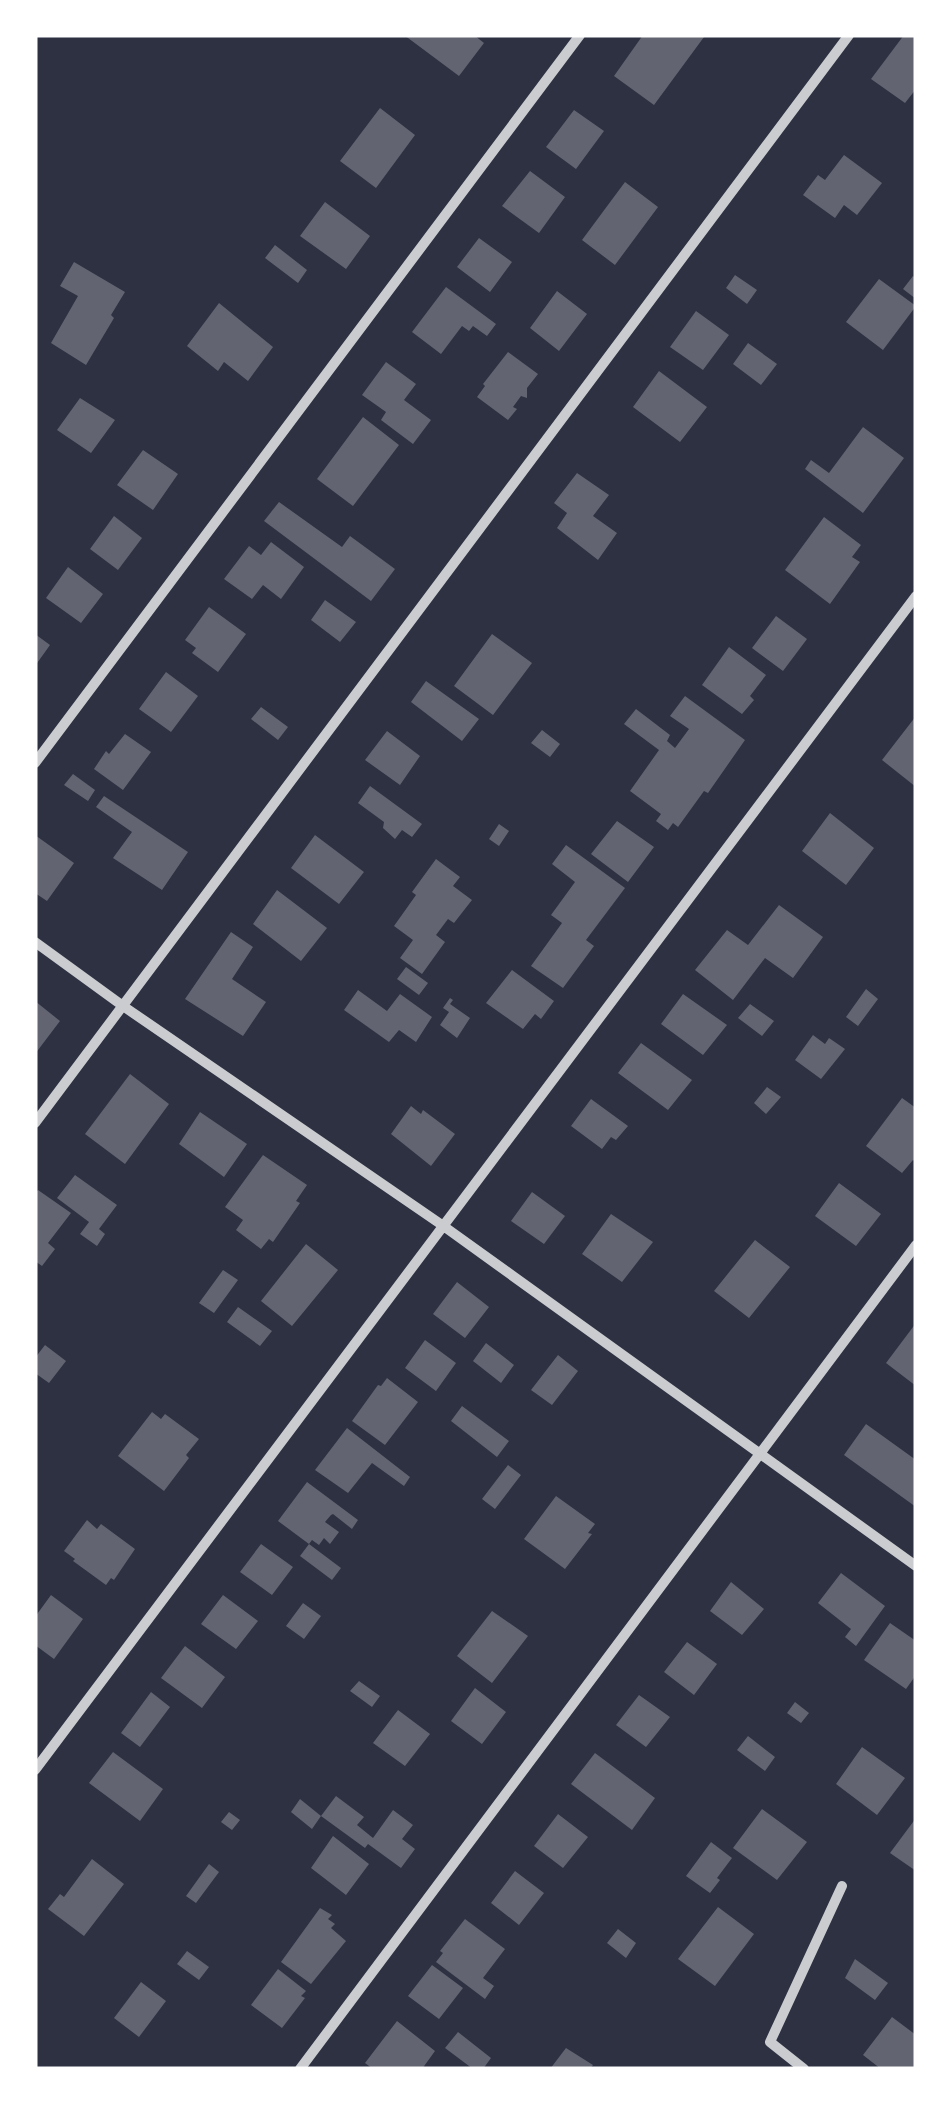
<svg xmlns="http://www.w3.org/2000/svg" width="951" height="2104" viewBox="0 0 951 2104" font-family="'IBM Plex Serif',serif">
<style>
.building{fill:#626471}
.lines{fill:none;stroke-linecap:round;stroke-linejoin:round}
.minor{stroke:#caccd0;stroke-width:10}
</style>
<rect width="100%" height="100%" fill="#2d3142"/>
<!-- building -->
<path class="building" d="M404 35H474L484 43 459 76Z
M643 35H701L704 37 654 105 614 76Z
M904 35H916V89L905 103 871 79Z
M380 108 415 135 376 188 340 161Z
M574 110 604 131 576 169 546 147Z
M844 155 882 183 857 215 844 205 835 218 803 195 818 175 825 180Z
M530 171 565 197 539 233 502 206Z
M625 182 658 207 615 265 582 240Z
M325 202 370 236 346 269 300 236Z
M479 238 512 262 490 292 457 267Z
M275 245 307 270 298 283 265 258Z
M74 262 125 292 111 315 114 318 86 365 51 343 78 296 60 286Z
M735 275 757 290 747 304 726 288Z
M913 276 916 278V299L903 289Z
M879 279 916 306 883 350 846 322Z
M446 287 496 324 487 336 473 326 469 331 462 326 441 354 412 332Z
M557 291 587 314 559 351 530 328Z
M219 303 273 347 248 381 224 362 218 371 187 346Z
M696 311 729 335 703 370 670 347Z
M748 343 777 364 761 385 733 364Z
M508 352 538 374 527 388V398L521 396 513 407 517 409 508 420 477 397 485 386 483 384Z
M386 362 416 384 404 400 431 420 413 444 381 420 386 412 362 395Z
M659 371 707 407 680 442 633 407Z
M80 398 115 420 91 453 57 430Z
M363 417 399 445 353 506 317 479Z
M863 427 904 458 863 513 805 469 811 460 829 473Z
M143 450 178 474 153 510 117 485Z
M577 473 609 495 593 516 617 533 598 560 557 528 567 513 554 503Z
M279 502 342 547 350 536 395 569 371 601 264 521Z
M114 516 142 538 118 570 90 549Z
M824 517 861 545 852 557 860 562 830 604 785 570Z
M271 542 304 567 281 599 263 585 252 599 224 579 249 546 261 555Z
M68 567 103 594 81 623 46 598Z
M325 600 356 622 340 642 311 620Z
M209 607 246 634 218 672 192 653 196 648 185 640Z
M776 616 807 639 783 671 752 648Z
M35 634 50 645 35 666Z
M492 634 532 663 493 715 454 686Z
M729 647 766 675 750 696 754 700 742 714 702 685Z
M166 672 198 696 171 732 139 709Z
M426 681 479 719 462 741 411 702Z
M685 696 745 740 708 793 704 791 678 827 673 823 668 830 656 821 661 814 630 791 659 750 624 724 636 709 670 735 667 741 675 748 689 729 670 716Z
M261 707 288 727 278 740 251 719Z
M916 716V787L882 760Z
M542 730 560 744 550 757 531 743Z
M387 731 420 756 400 785 365 760Z
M125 734 151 752 123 790 94 769 106 751 109 754Z
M73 774 95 790 88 801 64 785Z
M370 786 422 824 412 837 402 830 395 839 383 828 384 822 358 803Z
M104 796 188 852 162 890 113 858 132 832 96 807Z
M830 813 874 848 846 885 802 851Z
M617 821 654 847 628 882 591 854Z
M499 824 509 831 499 846 489 839Z
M35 835 74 863 47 901 35 893Z
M315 835 364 872 339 904 291 868Z
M566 845 625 888 586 940 594 946 563 988 531 966 562 923 551 915 575 882 552 864Z
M436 859 460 877 453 886 472 900 454 923 448 919 436 935 445 942 422 974 400 958 413 940 394 926 416 895 412 892Z
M277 890 327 928 301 961 253 924Z
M779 905 823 937 793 978 765 958 733 1000 695 970 727 930 748 945Z
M231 932 253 947 232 979 266 1002 243 1036 185 999Z
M406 967 428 983 419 995 397 979Z
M512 970 554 1001 541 1019 535 1014 523 1029 486 1003Z
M866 989 878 999 858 1026 846 1017Z
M358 990 387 1011 400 994 432 1017 416 1042 399 1030 389 1042 344 1010Z
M683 994 727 1025 703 1055 661 1024Z
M450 998 453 1000 450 1004 470 1018 457 1038 440 1025 449 1012 443 1008Z
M35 1001 60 1021 35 1054Z
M750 1004 774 1021 762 1036 738 1018Z
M813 1035 825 1044 829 1038 845 1049 821 1079 795 1060Z
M641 1043 692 1080 668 1110 618 1073Z
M130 1074 169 1104 125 1164 85 1134Z
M767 1087 781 1097 766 1114 754 1103Z
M902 1098 916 1108V1162L913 1160 902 1173 866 1146Z
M591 1099 628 1126 616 1140 611 1137 602 1149 571 1126Z
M411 1106 421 1114 423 1110 455 1134 431 1166 391 1134Z
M200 1112 247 1144 224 1177 179 1144Z
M263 1155 307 1185 296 1201 300 1203 273 1242 269 1239 261 1249 236 1230 243 1220 225 1207Z
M75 1175 117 1205 99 1229 105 1234 97 1246 80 1234 89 1222 57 1198Z
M839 1183 881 1214 856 1246 815 1216Z
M38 1190 71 1213 48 1243 55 1249 42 1266 35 1261V1194Z
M532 1192 565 1216 544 1244 511 1221Z
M611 1214 653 1242 622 1282 582 1254Z
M755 1240 790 1267 749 1318 714 1291Z
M306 1244 338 1270 292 1326 261 1301Z
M223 1270 238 1280 214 1313 199 1303Z
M457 1282 489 1307 465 1338 433 1314Z
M238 1307 272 1331 260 1346 227 1322Z
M916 1323V1386L886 1363Z
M425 1340 456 1363 436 1391 405 1368Z
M486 1343 514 1365 501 1383 473 1361Z
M45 1345 66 1361 49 1383 35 1373V1358Z
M558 1355 578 1371 552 1405 531 1390Z
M387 1378 418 1402 385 1445 352 1421 378 1385 381 1386Z
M462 1406 509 1441 497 1457 451 1421Z
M152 1412 161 1419 165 1414 199 1439 186 1455 189 1458 164 1491 118 1456Z
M866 1424 916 1460V1507L844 1455Z
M347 1428 410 1477 404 1486 372 1463 348 1493 315 1470Z
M508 1465 521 1475 495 1509 482 1499Z
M307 1482 358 1520 352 1529 333 1514 331 1515 325 1522 339 1532 330 1544 324 1538 319 1545 312 1540 309 1544 278 1521Z
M556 1496 595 1524 588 1533 592 1534 565 1569 524 1539Z
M87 1520 97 1529 101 1524 135 1549 114 1580 111 1578 106 1585 73 1561 75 1559 64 1551Z
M261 1544 293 1567 272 1595 240 1572Z
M309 1544 341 1568 332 1580 300 1556Z
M841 1573 885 1606 856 1646 845 1637 851 1629 818 1603Z
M731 1582 764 1609 742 1635 710 1611Z
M51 1595 83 1619 54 1659 35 1645V1617Z
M223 1595 258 1621 236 1649 201 1624Z
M303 1603 321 1616 304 1639 286 1626Z
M492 1611 528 1636 492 1683 457 1656Z
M890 1623 916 1641V1675L906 1689 864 1660Z
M687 1642 717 1664 694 1695 664 1672Z
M185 1646 225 1677 202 1708 161 1678Z
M359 1681 380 1696 372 1707 350 1691Z
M475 1688 506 1712 482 1744 451 1721Z
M151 1692 170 1707 140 1747 121 1733Z
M639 1695 670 1717 646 1747 616 1725Z
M795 1702 809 1713 801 1723 787 1713Z
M398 1710 430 1734 405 1766 373 1743Z
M748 1736 775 1757 765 1771 737 1750Z
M862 1747 905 1778 877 1815 836 1784Z
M113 1752 163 1789 140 1821 89 1783Z
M595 1753 655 1798 632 1830 571 1784Z
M336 1796 364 1817 357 1825 373 1838 393 1810 413 1825 402 1839 415 1849 401 1868 368 1844 365 1848 321 1816Z
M300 1799 321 1816 312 1829 291 1812Z
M762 1809 807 1842 777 1880 733 1848Z
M229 1812 240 1820 232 1830 221 1822Z
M558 1814 588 1837 563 1868 534 1846Z
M916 1818V1871L890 1853Z
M333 1836 369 1864 346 1895 311 1868Z
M711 1842 732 1858 717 1878 720 1880 710 1893 686 1876Z
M92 1859 124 1884 84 1936 48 1909 60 1894 64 1897Z
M209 1864 219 1872 196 1903 186 1896Z
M515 1871 544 1893 519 1925 491 1903Z
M718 1907 754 1934 715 1986 678 1959Z
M320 1908 332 1915 328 1919 335 1924 331 1928 346 1941 311 1984 281 1962Z
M465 1919 505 1949 483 1978 494 1986 485 1999 436 1962 443 1953 440 1951Z
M618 1929 636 1943 626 1958 607 1943Z
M187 1951 209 1967 199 1980 177 1964Z
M855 1959 888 1983 875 2000 845 1978Z
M432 1965 463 1988 439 2019 408 1996Z
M278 1969 306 1991 301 1996 305 1998 282 2028 251 2005Z
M141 1982 166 2001 139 2037 114 2018Z
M892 2017 916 2035V2069H881L863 2055Z
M397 2021 435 2051 422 2069H373L365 2063Z
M458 2032 491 2058 483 2069H473L445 2048Z
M566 2048 593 2065 590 2069H550Z"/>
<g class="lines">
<!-- minor -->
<path class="minor" d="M35 763 580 35
M35 942 123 1006 442 1225 916 1566
M35 1123 849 35
M35 1770 916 596
M300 2069 916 1245
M804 2069 770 2042 842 1886"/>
</g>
<!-- border -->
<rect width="951" height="2104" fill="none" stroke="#ffffff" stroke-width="75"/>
</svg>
